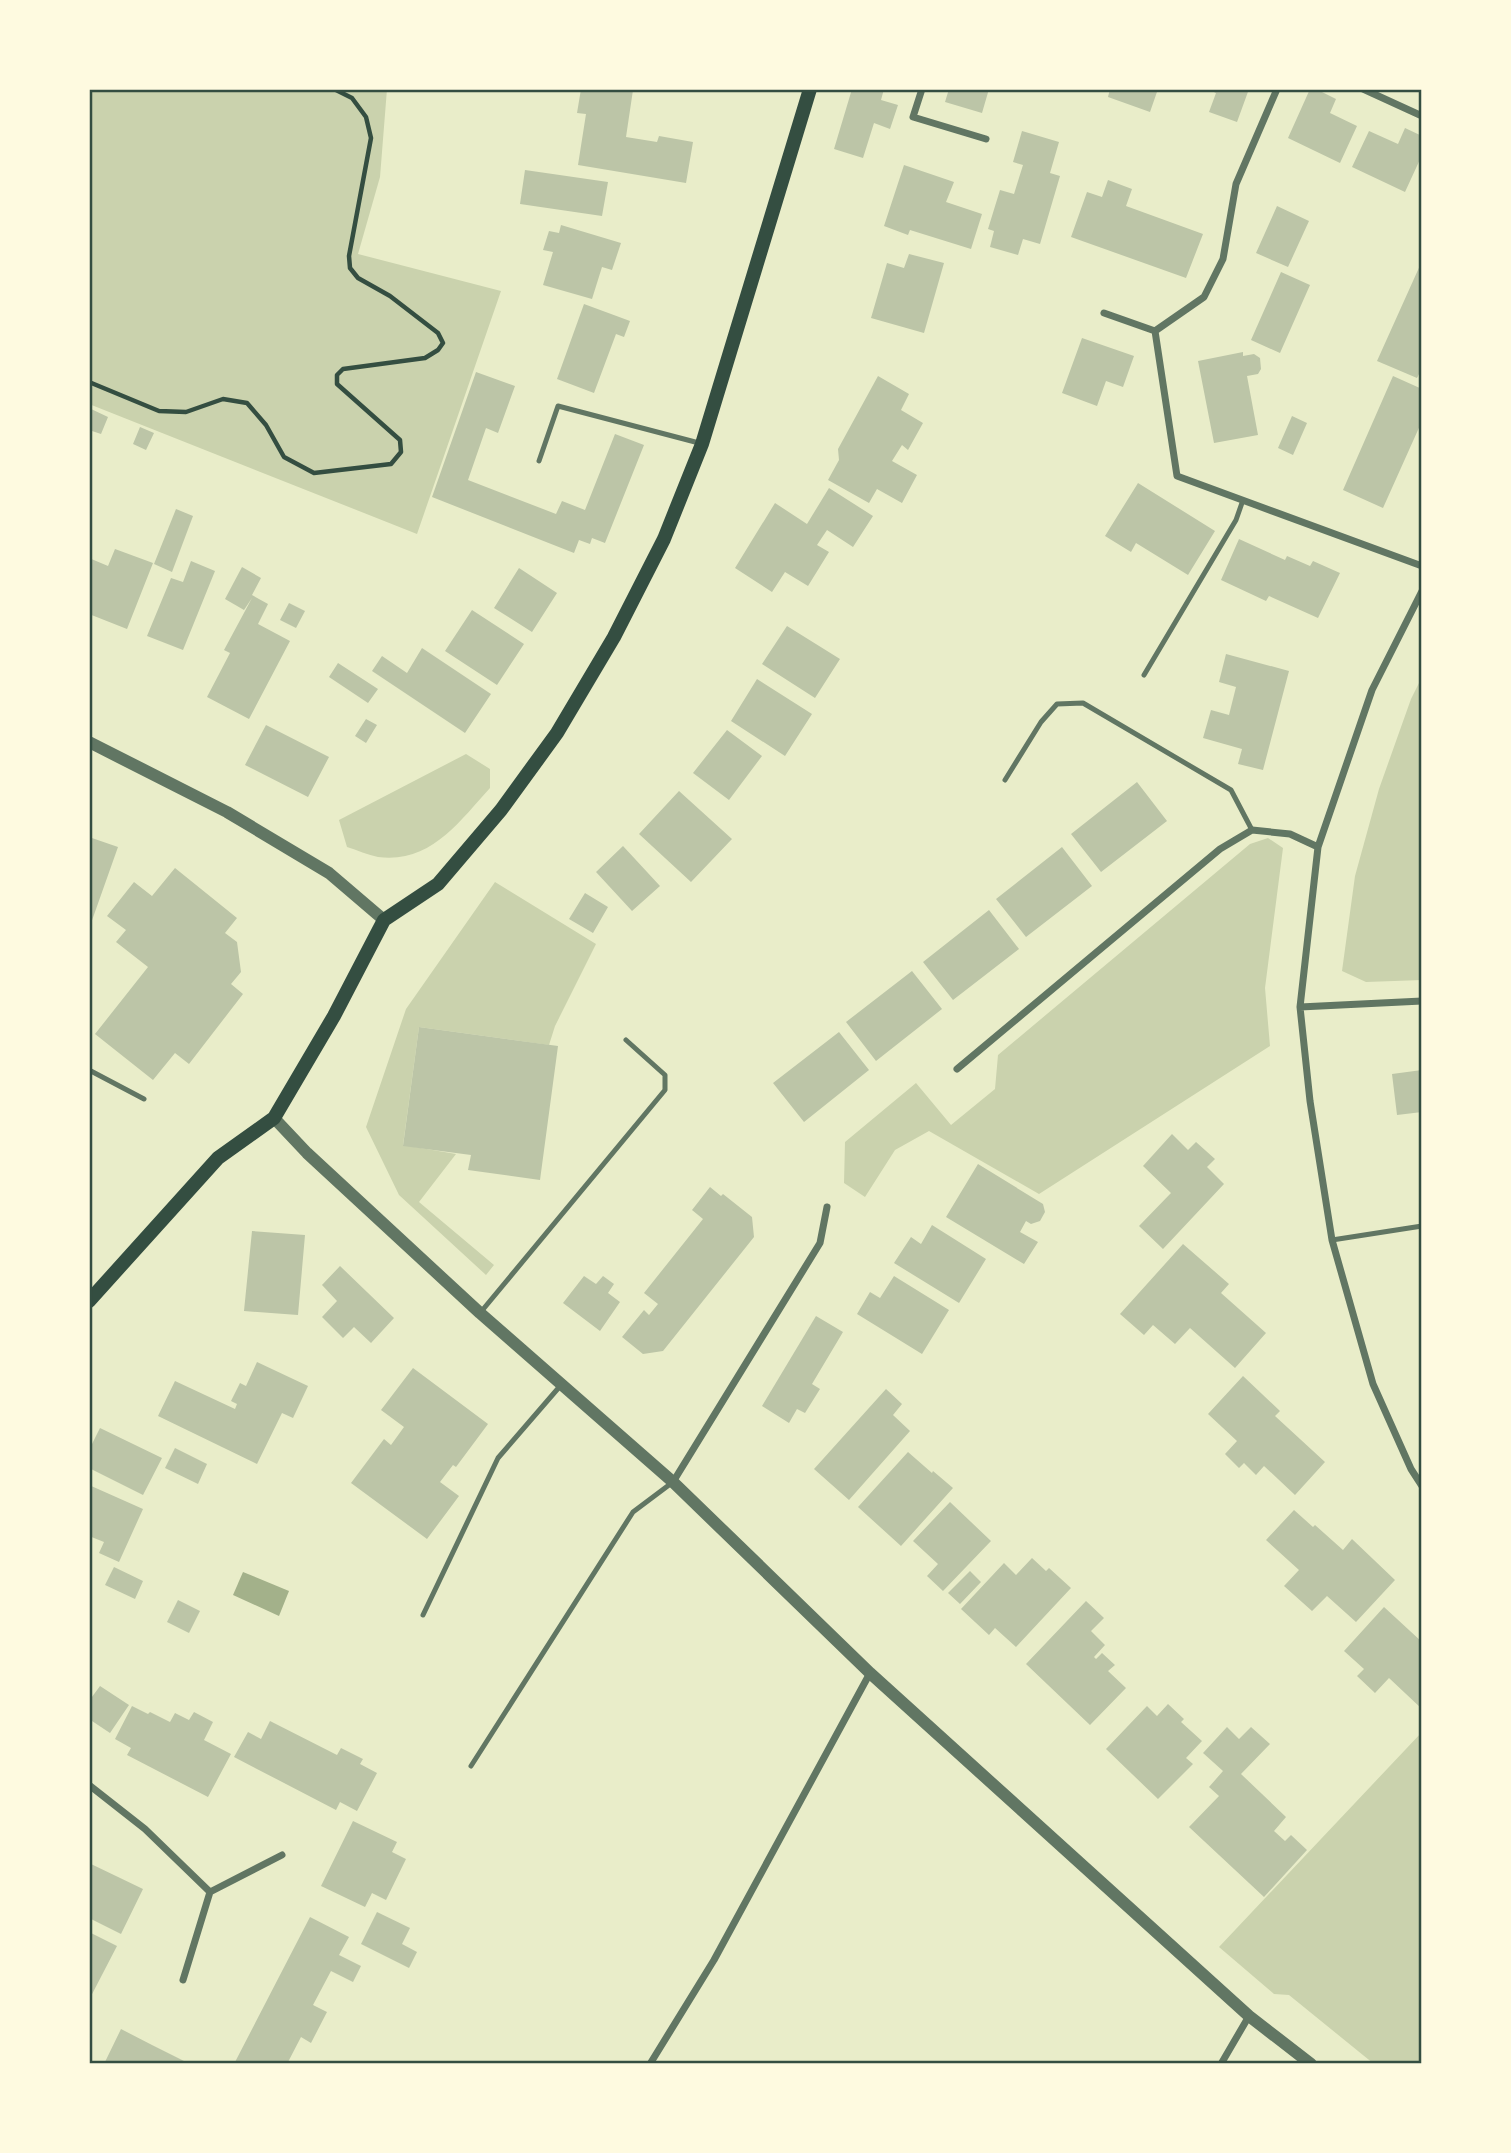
<svg xmlns="http://www.w3.org/2000/svg" width="1511" height="2153" viewBox="0 0 1511 2153" font-family="Inter,sans-serif">
<style>
.green{fill:#cad2ad}
.water{fill:#a3b18a}
.building{fill:#bcc5a7}
.lines{fill:none;stroke-linecap:round;stroke-linejoin:round}
.path{stroke:#344e41;stroke-width:4.5}
.service{stroke:#617663;stroke-width:5}
.minor{stroke:#617663;stroke-width:7}
.tertiary{stroke:#617663;stroke-width:12}
.secondary{stroke:#344e41;stroke-width:14}
.neatline{fill:none;stroke:#344e41;stroke-width:2.5}
</style>
<rect width="100%" height="100%" fill="#e9edc9"/>
<!-- green -->
<path class="green" d="M89 89H387L380 177 358 254 501 291 417 534 89 404Z
M1422 677V980L1366 982 1342 971 1355 876 1379 789 1411 699Z
M466 754 490 769V788C459 822 430 864 378 857 368 855 357 850 347 847L339 820Z
M1268 838 1283 848 1265 988 1270 1046 1039 1194 929 1131 895 1150 865 1197 844 1183 845 1142 916 1083 951 1125 995 1089 998 1055 1250 844Z
M495 882 596 944 555 1026 549 1045 419 1027 403 1145 456 1154 419 1202 494 1265 486 1275 399 1195 366 1127 406 1009Z
M1422 1732V2064H1374L1289 1995 1274 1994 1219 1947Z"/>
<!-- water -->
<path class="water" d="M243 1572 289 1591 279 1616 233 1595Z"/>
<!-- building -->
<path class="building" d="M581 89 633 90 626 137 657 142 659 136 693 142 686 183 578 165 586 114 577 113Z
M852 89H884L881 100 898 105 890 129 874 123 863 158 834 149Z
M949 89H989L982 113 945 102Z
M1110 89H1158L1150 112 1108 97Z
M1249 89 1237 122 1209 112 1216 93 1207 89Z
M1310 89H1316L1336 99 1330 113 1357 126 1340 163 1288 138Z
M1405 128 1422 136V155L1405 192 1352 167 1369 131 1398 144Z
M1022 131 1059 142 1050 173 1060 176 1040 244 1023 239 1018 255 990 247 994 231 988 229 1000 190 1014 194 1023 165 1013 162Z
M904 165 954 182 946 202 982 214 971 249 910 230 908 235 884 226Z
M525 170 608 182 602 216 520 204Z
M1108 180 1132 189 1126 206 1203 234 1186 278 1071 237 1087 192 1102 197Z
M1277 206 1309 221 1288 267 1256 253Z
M561 225 621 243 612 270 602 267 592 299 543 285 553 252 543 250 549 231 559 233Z
M909 254 944 263 924 333 871 318 887 263 904 268Z
M1422 261V368L1417 378 1377 361Z
M1281 272 1310 285 1280 353 1251 340Z
M584 304 630 321 624 337 616 334 594 393 557 379Z
M1082 338 1134 356 1123 387 1106 381 1097 406 1062 393Z
M1243 352V356L1254 354 1260 358 1261 369 1258 374 1247 376 1258 435 1214 443 1198 361Z
M476 372 515 386 498 433 486 428 468 480 556 514 562 501 585 510 615 434 644 445 605 543 592 538 590 544 579 540 574 553 432 497Z
M878 376 909 394 901 410 923 423 908 450 902 445 892 461 917 475 902 503 877 489 869 503 828 480 839 460 838 449Z
M1393 376 1422 389V421L1383 508 1343 490Z
M89 408 108 417 101 434 89 430Z
M1292 416 1307 423 1293 455 1278 448Z
M140 427 154 433 146 450 133 444Z
M1138 483 1215 531 1188 575 1136 543 1131 552 1105 536Z
M829 488 873 516 853 547 827 530 817 545 829 552 808 586 785 572 772 592 735 568 775 503 807 524Z
M176 509 193 516 172 572 154 564Z
M1239 539 1285 560 1287 556 1310 566 1313 561 1340 573 1318 618 1269 596 1266 601 1221 580Z
M115 549 153 563 127 629 89 614V558L108 566Z
M191 561 215 571 183 650 147 636 171 578 183 582Z
M242 567 261 578 252 595 268 604 258 624 290 641 249 719 207 697 230 653 224 650 252 598 244 610 225 599Z
M519 568 557 593 532 632 494 608Z
M289 603 305 611 296 628 280 620Z
M472 610 524 644 497 685 445 651Z
M787 626 840 659 815 698 762 664Z
M422 648 491 694 465 733 372 671 382 656 407 673Z
M1226 654 1289 671 1263 770 1238 764 1242 749 1203 738 1211 710 1229 715 1236 687 1219 682Z
M338 663 378 689 368 703 329 677Z
M757 679 812 714 785 756 731 721Z
M366 719 377 725 366 743 355 736Z
M266 725 329 757 308 797 245 765Z
M727 730 762 756 729 800 693 773Z
M1137 782 1167 821 1101 872 1071 834Z
M679 791 732 839 691 882 639 834Z
M89 837 118 847 90 926H89Z
M623 846 660 886 632 911 596 872Z
M1062 847 1092 886 1026 937 996 899Z
M175 868 237 918 225 933 237 942 241 972 231 984 243 994 189 1064 175 1053 153 1080 95 1034 148 967 116 942 126 930 107 916 134 882 152 896Z
M585 893 608 907 593 933 569 919Z
M989 910 1019 949 953 1000 923 962Z
M912 971 942 1009 876 1061 846 1022Z
M419 1027 558 1046 540 1180 468 1170 471 1155 403 1146Z
M839 1032 869 1070 804 1122 773 1083Z
M1422 1070V1112L1397 1115 1392 1074Z
M1172 1134 1188 1150 1196 1142 1215 1159 1207 1167 1224 1184 1163 1249 1139 1226 1171 1193 1143 1166Z
M978 1164 1043 1204 1045 1212 1040 1221 1031 1224 1026 1221 1020 1232 1038 1242 1024 1264 946 1217Z
M710 1187 721 1196 723 1194 752 1217 754 1237 663 1351 643 1354 622 1337 644 1310 649 1315 658 1304 644 1293 703 1219 692 1210Z
M932 1225 986 1259 959 1303 894 1263 911 1237 921 1244Z
M252 1231 305 1235 298 1315 244 1311Z
M1183 1244 1229 1284 1221 1293 1266 1333 1235 1368 1190 1328 1175 1344 1153 1325 1144 1335 1120 1314Z
M340 1266 394 1318 371 1343 354 1327 343 1338 322 1317 337 1301 322 1285Z
M584 1276 596 1284 603 1276 614 1284 608 1293 620 1302 600 1331 563 1303Z
M894 1276 949 1310 922 1354 857 1314 870 1292 880 1298Z
M816 1316 843 1332 812 1384 820 1389 805 1413 797 1409 789 1423 762 1406Z
M257 1362 308 1386 293 1418 282 1413 257 1464 158 1416 175 1381 235 1409 237 1404 231 1401 240 1383 246 1386Z
M413 1368 488 1424 456 1467 453 1465 440 1482 459 1496 427 1539 351 1483 384 1439 391 1445 404 1427 381 1410Z
M1243 1376 1280 1411 1275 1416 1325 1462 1295 1495 1264 1466 1256 1475 1244 1463 1239 1468 1225 1454 1237 1441 1208 1414Z
M886 1389 902 1404 893 1415 910 1431 849 1500 814 1469Z
M100 1428 162 1458 143 1495 89 1468V1450Z
M175 1448 207 1464 198 1484 165 1468Z
M908 1452 932 1473 933 1471 953 1488 901 1546 858 1507Z
M89 1485 143 1509 119 1562 99 1553 104 1542 89 1536Z
M950 1502 991 1541 943 1591 927 1576 938 1564 913 1541Z
M1294 1510 1313 1527 1315 1525 1343 1550 1352 1539 1395 1580 1356 1622 1327 1596 1312 1611 1284 1586 1299 1570 1266 1540Z
M1032 1558 1046 1571 1049 1568 1071 1588 1016 1647 995 1628 989 1635 961 1609 1004 1563 1016 1575Z
M114 1567 143 1581 135 1599 105 1585Z
M970 1571 981 1582 960 1604 948 1593Z
M178 1600 200 1611 189 1633 167 1622Z
M1086 1601 1104 1618 1091 1631 1105 1645 1094 1657 1096 1659 1102 1653 1115 1665 1108 1671 1126 1688 1090 1725 1026 1664Z
M1384 1607 1422 1642V1709L1389 1678 1375 1693 1357 1676 1364 1669 1344 1651Z
M100 1686 129 1705 110 1733 89 1719V1701Z
M1168 1704 1184 1719 1181 1722 1202 1741 1186 1758 1193 1764 1158 1799 1106 1749 1147 1706 1157 1716Z
M132 1706 148 1714 150 1712 170 1722 175 1713 189 1720 194 1712 213 1722 204 1740 231 1754 208 1797 127 1755 131 1748 115 1739Z
M270 1721 337 1755 341 1748 363 1759 360 1764 377 1773 357 1811 340 1802 336 1810 234 1757 248 1732 261 1739Z
M1227 1727 1239 1739 1251 1727 1270 1744 1241 1774 1286 1817 1274 1831 1285 1841 1291 1835 1307 1850 1264 1897 1189 1827 1219 1796 1209 1787 1223 1771 1203 1753Z
M353 1821 397 1842 392 1852 406 1859 386 1900 372 1893 365 1907 321 1886Z
M91 1864 143 1889 121 1934 89 1918V1868Z
M377 1912 410 1928 402 1944 417 1952 409 1968 361 1944Z
M310 1917 349 1937 339 1955 361 1966 353 1982 331 1971 313 2005 327 2012 311 2043 301 2037 287 2064H234Z
M89 1932 117 1946 89 2000Z
M121 2029 152 2045 190 2064H104Z"/>
<g class="lines">
<!-- path -->
<path class="path" d="M89 382 159 411 186 412 223 399 247 403 266 425 284 457 314 473 391 464 401 452 400 440 337 384V375L343 369 425 358 438 350 443 343 438 333 390 296 358 278 350 268 349 256 371 138 366 117 352 98 334 89"/>
<!-- service -->
<path class="service" d="M539 461 558 406 699 443
M1144 675 1236 520 1243 500
M1005 780 1041 722 1057 704 1083 703 1231 790 1252 830
M89 1070 144 1099
M1332 1240 1422 1226
M480 1313 665 1090V1075L626 1040
M423 1615 498 1458 561 1385
M471 1766 633 1512 673 1482"/>
<!-- minor -->
<path class="minor" d="M922 89 913 117 986 139
M1277 89 1236 184 1223 259 1204 297 1155 331 1177 476 1422 566
M1363 89 1422 116
M1104 313 1155 331
M1422 591 1372 690 1318 847 1300 1007 1310 1101 1332 1240 1373 1384 1411 1469 1422 1486
M1300 1007 1422 1001
M957 1069 1220 849 1252 830 1290 834 1318 847
M673 1482 820 1243 827 1207
M89 1785 145 1829 210 1892
M183 1980 210 1892 282 1855
M650 2064 714 1960 870 1673
M1221 2064 1249 2016"/>
<!-- tertiary -->
<path class="tertiary" d="M89 742 227 812 329 873 384 920
M274 1118 307 1153 480 1313 673 1482 870 1673 1249 2016 1311 2064"/>
<!-- secondary -->
<path class="secondary" d="M89 1301 218 1158 274 1118 334 1016 384 920 438 884 501 810 557 733 614 637 664 539 702 444 810 89"/>
</g>
<!-- border -->
<rect width="1511" height="2153" fill="none" stroke="#fefae0" stroke-width="182"/>
<rect x="91" y="91" width="1329" height="1971" class="neatline"/>
</svg>
